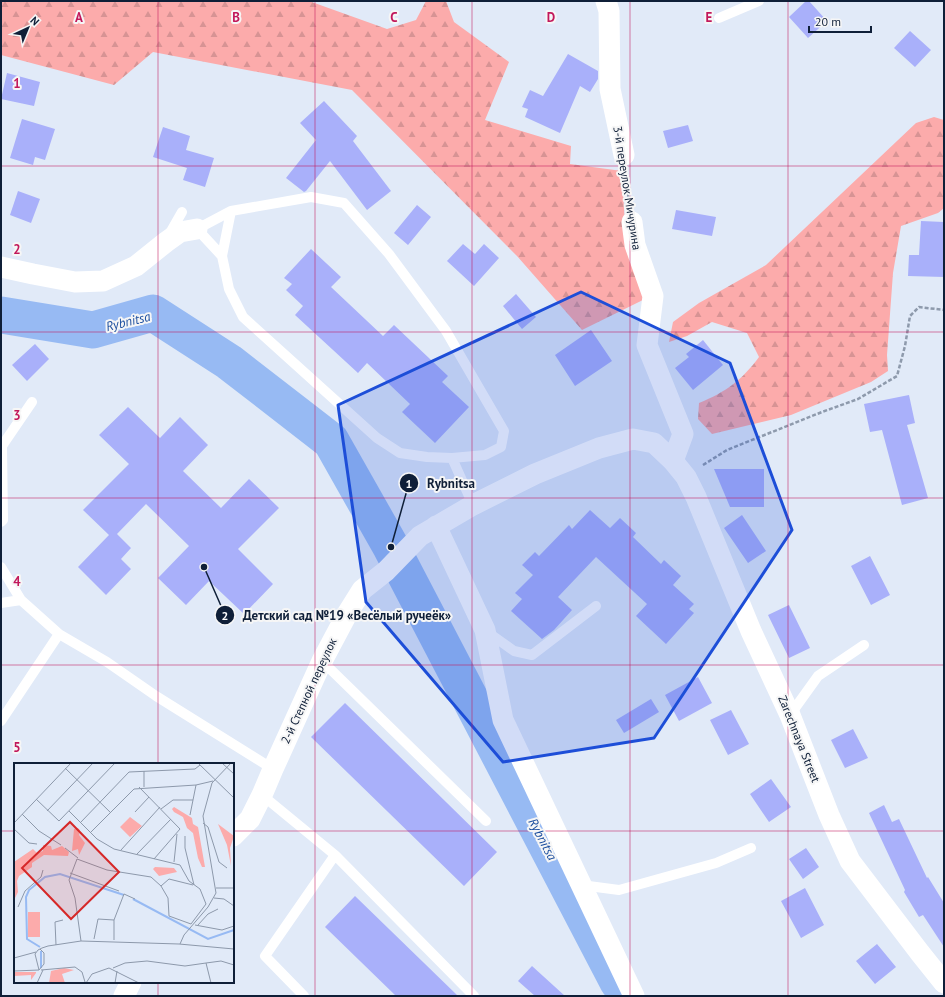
<svg xmlns="http://www.w3.org/2000/svg" width="945" height="997" viewBox="0 0 945 997" font-family="'PT Sans',sans-serif">
<style>
.forest{fill:url(#forest-firs)}
.lines{fill:none;stroke-linecap:round;stroke-linejoin:round}
.river{stroke:#97baf3;stroke-width:37}
.building{fill:#a9b0fa}
.path{stroke:#8e9aac;stroke-width:2.5;stroke-dasharray:4 2;stroke-linecap:butt}
.service{stroke:#fff;stroke-width:10}
.minor{stroke:#fff;stroke-width:21}
.marked{fill:#1d4ed8;fill-opacity:0.2;stroke:#1d4ed8;stroke-width:3;stroke-linejoin:round}
.grid{fill:none;stroke:#c2185b;stroke-width:1;stroke-opacity:0.55}
.labels{text-anchor:middle;stroke-width:4;stroke-linejoin:round;paint-order:stroke}
.street-label{font-size:12px;fill:#0f1f38;stroke:#f6f6f6}
.water-label{font-size:13px;font-style:italic;fill:#1a4d9e;stroke:#f6f6f6}
.inset-river{fill:none;stroke:#97baf3;stroke-width:2}
.inset-road{fill:none;stroke:#8d99ab;stroke-width:1}
.view{fill:#d62828;fill-opacity:0.15;stroke:#d62828;stroke-width:2}
.inset-edge{fill:none;stroke:#0f1f38;stroke-width:2}
.grid-label{font-size:13px;text-anchor:middle;font-weight:bold;fill:#c2185b;stroke:#f6f6f6;stroke-width:4;stroke-linejoin:round;paint-order:stroke}
.leader{fill:none;stroke:#0f1f38;stroke-width:1.5}
.callout-dot{fill:#0f1f38;stroke:#f6f6f6;stroke-width:1.5}
.mark-label{font-size:12px;text-anchor:middle;font-weight:bold;fill:#fff}
.callout-label{font-size:13px;text-anchor:middle;font-weight:bold;fill:#0f1f38;stroke:#f6f6f6;stroke-width:4;stroke-linejoin:round;paint-order:stroke}
</style>
<defs>
<pattern id="forest-firs" width="22" height="20" patternUnits="userSpaceOnUse"><rect width="22" height="20" fill="#fcabab"/><path d="M5 1l3.5 6h-7zM16 11l3.5 6h-7z" fill="#d79394"/></pattern>
</defs>
<rect width="100%" height="100%" fill="#e1eaf8"/>
<!-- forest -->
<path class="forest" d="M1 1H309L387 29 416 20 426 1H446L454 22 509 62 485 120 571 146 570 164 622 171 626 245 645 299 582 330 517 256 352 90 153 52 114 85 1 55Z
M934 117 944 120V208L938 213 901 226 893 273 887 355 888 371 871 382 791 415 712 434 698 419 699 403C726 392 742 380 759 357L747 333 712 322 687 336 669 342 673 322 699 303 766 265 916 123Z"/>
<g class="lines">
<!-- river -->
<path class="river" d="M1 315 93 330 153 313 229 362 331 441 391 547 618 982"/>
</g>
<!-- building -->
<path class="building" d="M806 1H809L827 21 808 38 789 17Z
M910 31 931 50 915 67 894 48Z
M568 54 598 71V79L590 92 580 86 560 133 525 117 528 109 522 107 530 90 543 96Z
M7 73 40 82 34 106 1 99Z
M324 101 357 136 353 141 391 191 367 210 330 161 306 191 304 192 286 178 316 140 300 123Z
M22 119 55 129 45 160 35 157 33 165 10 158Z
M688 125 693 141 668 148 663 131Z
M163 127 190 136 186 150 214 158 205 187 183 180 187 168 153 157Z
M18 191 40 199 31 223 10 215Z
M417 205 431 217 408 245 394 233Z
M676 210 716 217 712 236 672 229Z
M921 221 944 222V277L908 276 909 255H919Z
M463 244 475 254 484 244 499 258 474 286 447 261Z
M311 249 341 277 331 287 383 336 394 325 448 376 442 382 469 407 435 443 402 412 410 404 367 363 358 373 295 315 303 306 286 290 292 284 284 278Z
M516 294 536 317 522 329 503 306Z
M591 330 612 361 575 386 555 355Z
M703 340 723 365 693 390 675 368 689 357 686 354Z
M35 344 49 359 27 381 12 365Z
M909 395 915 423 907 425 928 498 902 505 882 430 870 432 864 404Z
M128 407 160 438 180 417 208 445 183 471 221 508 249 479 279 508 238 549 273 584 244 614 209 581 186 605 158 578 189 546 146 504 117 534 131 548 121 559 131 569 106 595 78 567 109 535 83 510 129 464 99 435Z
M714 469H764V507H730Z
M590 510 610 528 620 518 636 533 633 537 661 564 664 560 681 576 673 585 694 604 689 609 694 613 666 644 636 616 647 604 596 557 558 597 572 610 554 630 542 639 511 611 522 599 515 593 533 575 522 565 535 552 539 556 569 525 572 529Z
M742 515 766 551 748 563 724 528Z
M870 556 890 595 871 605 851 566Z
M789 605 810 648 789 658 768 615Z
M698 677 712 703 679 721 665 695Z
M651 699 659 712 624 733 616 720Z
M345 703 497 852 464 886 311 737Z
M731 710 749 744 728 755 710 720Z
M853 729 868 758 845 768 831 740Z
M771 779 791 807 769 822 750 794Z
M884 805 892 822 899 819 927 878 928 877 944 903V947L923 915 919 917 904 892 905 890 869 813Z
M806 848 819 867 803 879 789 859Z
M805 888 824 925 801 938 781 901Z
M355 896 458 996H396L325 927Z
M877 944 896 967 875 984 856 961Z
M532 966 565 996H535L518 981Z"/>
<g class="lines">
<!-- path -->
<path class="path" d="M626 175 629 202
M703 465 727 450 822 412 858 399 897 376 905 346 910 316 919 307 944 310"/>
<!-- service -->
<path class="service" d="M719 18 759 1
M170 233 182 212
M222 256 231 211
M452 458 427 457 400 453 377 438 243 317 229 289 222 256 197 229 231 211 311 197 344 203 389 254 446 331 504 431 501 447 485 455 452 458 473 505
M1 522 3 520 2 446 32 402
M1 567 21 600 59 634 107 662 156 696 273 769
M1 603 21 600
M486 631 514 651 532 655 596 606
M322 661 486 821
M790 715 818 676 864 645
M1 721 59 634
M262 795 335 855 474 996
M581 885 619 890 716 863 751 848
M304 996 265 956 335 855"/>
<!-- minor -->
<path class="minor" d="M606 1 609 11 610 89 624 155
M632 222 635 245 653 296 647 345 683 434 673 461
M1 267 33 274 75 282 103 281 136 266 166 242 180 232 197 229
M436 526 485 630 503 720 634 996
M233 836 250 819 262 795 273 769 322 661 347 614 362 590 386 571 420 536 473 505 535 474 599 448 633 439 654 443 673 461 686 477 696 497 751 631 790 715 829 815 850 861 920 953 944 983
M124 996 131 982"/>
</g>
<!-- marked area -->
<path class="marked" d="M581 292 730 363 792 530 654 738 503 762 366 602 338 405Z"/>
<!-- grid -->
<path class="grid" d="M158 1V764M315 1V996M472 1V996M630 1V996M788 1V996M1 166H944M1 332H944M1 498H944M1 665H944M1 831H15M233 831H944M158 982V996"/>
<g class="labels">
<!-- street labels -->
<g class="street-label">
<text transform="translate(627 188) rotate(81)" y="4">3-й переулок Мичурина</text>
<text transform="translate(309 691) rotate(-65)" y="4">2-й Степной переулок</text>
<text transform="translate(799 739) rotate(68)" y="4">Zarechnaya Street</text>
</g>
<!-- water labels -->
<g class="water-label">
<text transform="translate(128 321) rotate(-14)" y="5">Rybnitsa</text>
<text transform="translate(543 839) rotate(62)" y="5">Rybnitsa</text>
</g>
</g>
<!-- overview -->
<g transform="translate(14 763)">
<rect width="220" height="220" fill="#e1eaf8"/>
<path d="M160 44 178 55 179 61 184 64 191 104H188L184 95 179 70 173 65 169 54 160 49 158 46ZM204 61 220 73 216 85 217 103 213 82ZM64 65 66 67 65 72 71 80 65 92 64 86 58 88 60 66ZM29 82 37 83 38 87 48 83 55 89 54 93 30 92 18 100V104L5 113 3 118 4 129 0 137V99L19 86 23 90 29 88ZM141 104 160 105 163 109 145 113 139 106ZM50 205 60 207 48 211 51 220H35L37 208ZM0 209H22V210L17 217V212L0 213Z" fill="#fcabab"/>
<path d="M116 54 128 63 116 74 106 64ZM14 149H26V174H14Z" fill="#fcabab"/>
<path class="inset-river" d="M119 136 194 176 220 167M26 184 13 176 12 134 15 127 31 114 46 111 110 132M27 188V205"/>
<path class="inset-road" d="M184 0 220 35M208 0 220 11M51 5 97 50M130 8V24M125 24 166 66 140 96M22 36 45 58 101 0M147 46 159 37H179M33 48 79 0M55 48 83 76 100 86 166 102 175 118 186 126 192 141 177 161M121 49 135 34M8 51 25 68 47 82M176 52 182 22M67 59 115 9 181 6 186 2M0 60 57 0M189 60 194 64 205 99 213 105M0 66 15 80 23 81M77 69 120 26 182 22 199 18M171 73V85L180 122M51 85 64 95M107 87 146 44M123 91 157 56M160 99 163 71M56 110 105 128M147 123 155 116 179 122M202 125H220M200 135 210 136 220 143M4 144 11 128 27 114 29 107M181 162 208 167 220 163M184 162 194 151 204 146M80 176 84 156 100 157M100 177V157L110 131 121 136M67 178 61 135 55 117 63 96 93 107 137 114 147 123 154 135 155 153 177 161M166 181 170 172 194 144 202 130 189 53 198 20 217 0M42 182 41 159 49 157M26 186 30 190V201L25 207 21 191 24 187 28 185 34 183 67 178 165 181 220 186M0 195 22 189M99 205 111 200 133 198 171 203 192 200M27 207 61 204 68 209 71 219M0 208 25 207M23 220 29 207M72 220 78 211 95 205 125 220M101 220 103 208M197 220 192 200 207 198 220 202"/>
<path class="view" d="M56 59 105 109 57 156 8 105Z"/>
<rect width="220" height="220" class="inset-edge"/>
</g>
<g class="grid-label">
<text x="79" y="22">A</text>
<text x="236" y="22">B</text>
<text x="394" y="22">C</text>
<text x="551" y="22">D</text>
<text x="709" y="22">E</text>
<text x="17" y="88">1</text>
<text x="17" y="254">2</text>
<text x="17" y="420">3</text>
<text x="17" y="586">4</text>
<text x="17" y="752">5</text>
</g>
<!-- callouts -->
<path class="leader" d="M391 547L409 483M204 567L225 615"/>
<g class="callout-dot">
<circle cx="391" cy="547" r="4"/>
<circle cx="204" cy="567" r="4"/>
<circle cx="409" cy="483" r="10"/>
<circle cx="225" cy="615" r="10"/>
</g>
<g class="mark-label">
<text x="409" y="488">1</text>
<text x="225" y="620">2</text>
</g>
<g class="callout-label">
<text x="451" y="488">Rybnitsa</text>
<text x="347" y="620">Детский сад №19 «Весёлый ручеёк»</text>
</g>
<!-- border -->
<rect width="945" height="997" fill="none" stroke="#0f1f38" stroke-width="4"/>
<!-- north arrow -->
<g transform="translate(28 28) rotate(44)" stroke="#f6f6f6" stroke-width="3" paint-order="stroke">
<path d="M0-3L7 15L0 10L-7 15Z" fill="#0f1f38"/>
<text y="-6" font-size="11" font-weight="bold" text-anchor="middle" fill="#0f1f38">N</text>
</g>
<!-- scale -->
<path d="M809 26v6h62v-6" fill="none" stroke="#0f1f38" stroke-width="2"/>
<text x="815" y="26" font-size="12" fill="#0f1f38" stroke="#f6f6f6" stroke-width="3" paint-order="stroke">20 m</text>
</svg>
